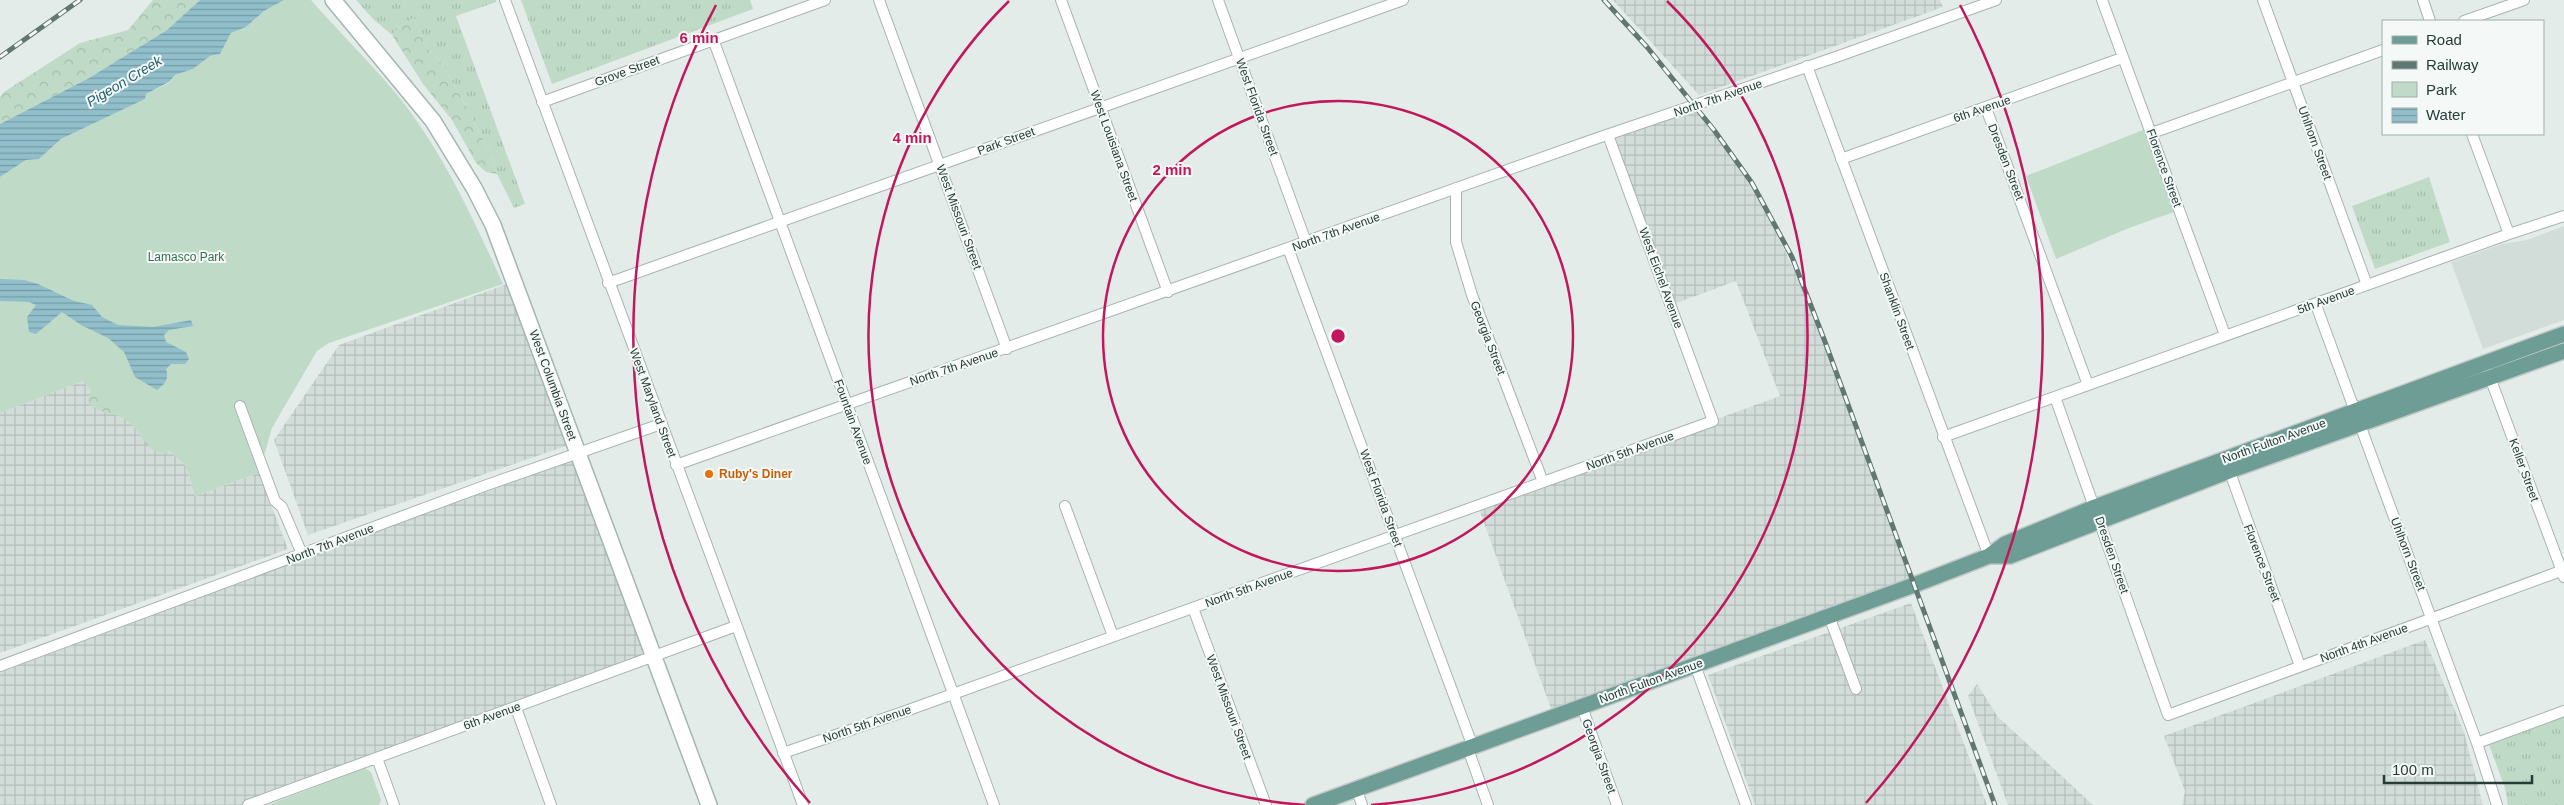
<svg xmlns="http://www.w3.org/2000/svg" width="2564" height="805" viewBox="0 0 2564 805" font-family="Arial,sans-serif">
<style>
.built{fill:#d2dcd8}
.industrial{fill:url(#industrial-grid)}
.grass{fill:url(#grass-tufts)}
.forest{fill:url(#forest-crowns)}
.green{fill:#bfdbc8}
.water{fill:url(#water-rules)}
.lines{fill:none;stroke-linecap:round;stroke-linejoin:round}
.minor-casing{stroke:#a7b4b0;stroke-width:12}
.secondary-casing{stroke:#a3b7b1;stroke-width:18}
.primary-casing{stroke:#c2c8c7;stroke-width:18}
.minor{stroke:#fff;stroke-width:10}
.secondary{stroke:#fff;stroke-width:15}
.primary{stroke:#6d9d94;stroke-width:15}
.rail-casing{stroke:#607772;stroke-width:5}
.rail{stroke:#f4f9f7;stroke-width:3;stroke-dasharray:9;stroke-linecap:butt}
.ring{fill:none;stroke:#c2185b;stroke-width:2.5}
.food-dot{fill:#e8710a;stroke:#f4f9f7;stroke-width:2}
.labels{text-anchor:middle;stroke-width:4;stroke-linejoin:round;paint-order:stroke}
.street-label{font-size:12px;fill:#253c37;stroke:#f4f9f7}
.park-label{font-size:12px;fill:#336f4e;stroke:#f4f9f7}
.food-label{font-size:12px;font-weight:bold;fill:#c56008;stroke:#f4f9f7;text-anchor:start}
.water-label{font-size:14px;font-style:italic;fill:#256072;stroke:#f4f9f7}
.centre{fill:#c2185b;stroke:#f4f9f7;stroke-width:2.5}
.ring-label{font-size:15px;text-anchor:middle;font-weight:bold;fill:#c2185b;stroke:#f4f9f7;stroke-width:4;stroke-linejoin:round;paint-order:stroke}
</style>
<defs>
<pattern id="industrial-grid" width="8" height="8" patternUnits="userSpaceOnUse" patternTransform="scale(1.25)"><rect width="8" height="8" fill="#d2dcd8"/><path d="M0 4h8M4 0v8" fill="none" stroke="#b4beba"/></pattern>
<pattern id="grass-tufts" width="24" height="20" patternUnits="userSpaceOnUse" patternTransform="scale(1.25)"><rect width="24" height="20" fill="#bfdbc8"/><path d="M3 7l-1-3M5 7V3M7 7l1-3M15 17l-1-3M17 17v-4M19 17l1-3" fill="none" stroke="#a4bdac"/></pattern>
<pattern id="forest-crowns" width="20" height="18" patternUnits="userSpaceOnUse" patternTransform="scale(1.25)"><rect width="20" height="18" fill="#bfdbc8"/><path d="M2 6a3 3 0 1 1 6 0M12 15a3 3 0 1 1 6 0" fill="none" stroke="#a4bdac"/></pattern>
<pattern id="water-rules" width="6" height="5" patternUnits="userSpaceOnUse" patternTransform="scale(1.25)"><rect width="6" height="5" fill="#91bfcb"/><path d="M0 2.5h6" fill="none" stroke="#769ca6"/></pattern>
</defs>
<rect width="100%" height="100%" fill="#e4ece9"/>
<!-- built -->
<path class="built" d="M2564 226V320L2483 349 2451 262 2502 244 2527 240Z"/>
<!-- industrial -->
<path class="industrial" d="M1613 0H1940L1943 7 1699 95Z
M1695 106 1762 202 1815 315 1914 585 1554 717 1478 506 1780 396 1736 281 1671 305 1608 135Z
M507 284 566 446 308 535 274 440 339 345Z
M83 381 102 405 124 410 186 466 195 496 259 473 288 549 0 653V413Z
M579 454 653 657 248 805H0V667Z
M1911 603 1987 805H1755L1708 675Z
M2425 640 2464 732 2483 805H2182L2185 791 2164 736Z
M1977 684 1998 717 2093 805H2008L1968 696Z"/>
<!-- grass -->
<path class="grass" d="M356 0H496V2L456 16 525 204 514 208 497 174 490 153 460 95 442 64 426 47 414 18 401 25 392 35 374 20Z
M521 0H750L753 9 552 84Z
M2429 177 2450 242 2375 269 2352 206Z
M2564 713V805H2508L2505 788 2488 742Z"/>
<!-- forest -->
<path class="forest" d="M153 0H200L167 30 89 78 0 124V97L4 92 80 43 128 30Z
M414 18 426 47 442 64 460 95 490 153 497 174 486 172 476 163 452 120 423 84 392 35 401 25Z
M99 382 169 450 167 454C138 449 146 434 126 420 113 411 101 416 88 402L90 392Z"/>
<!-- green -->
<path class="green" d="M284 0H311C339 32 371 63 398 96 443 152 473 218 503 284L329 343 317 351 272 428 259 473 195 496 186 466 124 410 102 405 83 381 0 413V177L26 160 39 159 61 139 145 99 146 94 169 83 175 75 193 69 210 56 220 54 231 33 246 27 264 11Z
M2143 130 2174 212 2129 228 2056 259 2026 176Z
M365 768 371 772 381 800 379 805H268Z"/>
<!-- water -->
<path class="water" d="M200 0H284L264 11 246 27 231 33 220 54 210 56 193 69 175 75 169 82 146 94 145 99 61 139 39 159 26 160 0 177V124L89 78 167 30Z
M0 279 24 280 38 284 74 301 92 305 102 317 118 325 153 327 191 320 193 326 169 330 164 335 166 342 186 352 189 359 185 364H171L166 369C169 379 166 383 157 390L135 377 124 352 108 338 81 325 62 312 36 334 29 332 27 317 36 305 29 302 0 301Z"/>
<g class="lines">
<!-- minor casing -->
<g class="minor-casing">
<path id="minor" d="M505 0 803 805
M879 0 1007 349
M1061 0 1168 292
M1218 0 1306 242
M2102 0 2225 335
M2263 0 2367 285
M2423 0 2430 21
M2464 21 2524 0
M713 39 994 805
M1807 66 1989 556
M542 102 825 0
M1986 108 2088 385
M2152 133 2383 50
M2472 134 2509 234
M1841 159 2122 58
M1456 188V242L1472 295 1543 482
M1288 248 1473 747
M608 283 1403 0
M2316 305 2477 743 2497 805
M2488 372 2564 577
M2055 397 2168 715 2561 571
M240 406 275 501 282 507 302 554
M1943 437 2509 234 2564 216
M676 465 1592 140 1836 57 1996 0
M2228 467 2300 666
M1065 506 1113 636
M1193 608 1266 805
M1829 616 1856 689
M1695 665 1746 805
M0 666 484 486 661 424
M1582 707 1617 805
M516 708 551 805
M2477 743 2564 711
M1468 749 1488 805
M783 753 903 712 1713 421 1608 135
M377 758 394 805
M1357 790 1362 805
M248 805 736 626"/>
</g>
<!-- secondary casing -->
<g class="secondary-casing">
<path id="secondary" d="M333 0 433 121 474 188 493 225 709 805"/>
</g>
<!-- primary casing -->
<g class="primary-casing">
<path id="primary" d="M1989 556H2010L2229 471 2564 351
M1313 805 1914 585 1989 556 2005 544 2095 507 2564 334"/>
</g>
<!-- minor -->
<use href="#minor" class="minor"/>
<!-- secondary -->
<use href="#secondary" class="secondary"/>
<!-- primary -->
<use href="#primary" class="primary"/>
<!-- rail casing -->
<g class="rail-casing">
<path id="rail" d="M1604 0 1647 47 1714 130 1752 183 1792 257 1824 339 1995 805
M0 57 80 0"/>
</g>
<!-- rail -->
<use href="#rail" class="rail"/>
</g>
<!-- distance rings -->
<g class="ring">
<circle cx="1338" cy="336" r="235"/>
<path d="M1305 805A470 470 0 0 1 1009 1M1667 1A470 470 0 0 1 1371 805"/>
<path d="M810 803A705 705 0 0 1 716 5M1960 5A705 705 0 0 1 1866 803"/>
</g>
<!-- markers -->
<circle class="food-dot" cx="709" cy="474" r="5"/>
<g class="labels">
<!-- street labels -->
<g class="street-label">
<text transform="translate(627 71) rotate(-20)" y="4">Grove Street</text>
<text transform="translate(1718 98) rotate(-19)" y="4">North 7th Avenue</text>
<text transform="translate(1257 107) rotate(70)" y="4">West Florida Street</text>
<text transform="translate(1982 109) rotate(-19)" y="4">6th Avenue</text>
<text transform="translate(1006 141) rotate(-20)" y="4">Park Street</text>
<text transform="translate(2315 143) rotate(70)" y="4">Uhlhorn Street</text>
<text transform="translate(1114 146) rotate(70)" y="4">West Louisiana Street</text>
<text transform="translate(2006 162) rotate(69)" y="4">Dresden Street</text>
<text transform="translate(2164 168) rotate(70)" y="4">Florence Street</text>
<text transform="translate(959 217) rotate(70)" y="4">West Missouri Street</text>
<text transform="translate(1336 232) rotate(-20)" y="4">North 7th Avenue</text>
<text transform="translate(1661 278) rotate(70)" y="4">West Eichel Avenue</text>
<text transform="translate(2326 300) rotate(-20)" y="4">5th Avenue</text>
<text transform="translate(1897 311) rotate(70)" y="4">Shanklin Street</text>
<text transform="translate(1488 338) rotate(69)" y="4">Georgia Street</text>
<text transform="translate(954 367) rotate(-19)" y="4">North 7th Avenue</text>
<text transform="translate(553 385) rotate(70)" y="4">West Columbia Street</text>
<text transform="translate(653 403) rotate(70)" y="4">West Maryland Street</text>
<text transform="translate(853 422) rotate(70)" y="4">Fountain Avenue</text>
<text transform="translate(2274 441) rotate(-20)" y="4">North Fulton Avenue</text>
<text transform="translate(1630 451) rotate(-20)" y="4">North 5th Avenue</text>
<text transform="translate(2524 470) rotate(70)" y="4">Keller Street</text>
<text transform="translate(1381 498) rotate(70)" y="4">West Florida Street</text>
<text transform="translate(330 544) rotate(-21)" y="4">North 7th Avenue</text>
<text transform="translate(2408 554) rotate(69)" y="4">Uhlhorn Street</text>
<text transform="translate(2112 555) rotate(71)" y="4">Dresden Street</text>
<text transform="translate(2262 563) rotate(69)" y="4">Florence Street</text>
<text transform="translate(1249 588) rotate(-20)" y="4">North 5th Avenue</text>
<text transform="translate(2364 643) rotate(-20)" y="4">North 4th Avenue</text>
<text transform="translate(1651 681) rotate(-20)" y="4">North Fulton Avenue</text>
<text transform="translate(1229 707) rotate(70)" y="4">West Missouri Street</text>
<text transform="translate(492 716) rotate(-20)" y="4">6th Avenue</text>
<text transform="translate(867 724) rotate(-19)" y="4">North 5th Avenue</text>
<text transform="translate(1599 756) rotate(70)" y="4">Georgia Street</text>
</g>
<!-- park labels -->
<g class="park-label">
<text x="186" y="261">Lamasco Park</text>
</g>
<!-- food labels -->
<g class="food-label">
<text x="719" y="478">Ruby's Diner</text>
</g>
<!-- water labels -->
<g class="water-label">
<text transform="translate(124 81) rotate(-31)" y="5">Pigeon Creek</text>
</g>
</g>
<circle cx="1338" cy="336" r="8" class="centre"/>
<g class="ring-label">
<text x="699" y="43">6 min</text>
<text x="912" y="143">4 min</text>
<text x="1172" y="175">2 min</text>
</g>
<!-- legend -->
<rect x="2382" y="20" width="162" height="115" fill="#f4f9f7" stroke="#a1adaa"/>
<rect x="2392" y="36" width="25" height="8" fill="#6d9d94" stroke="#a1adaa"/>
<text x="2426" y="45" font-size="15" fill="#253c37">Road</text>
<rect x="2392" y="61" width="25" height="8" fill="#607772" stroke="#a1adaa"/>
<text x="2426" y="70" font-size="15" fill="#253c37">Railway</text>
<rect x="2392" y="82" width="25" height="15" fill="#bfdbc8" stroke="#a1adaa"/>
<text x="2426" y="95" font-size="15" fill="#253c37">Park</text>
<rect x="2392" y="108" width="25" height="15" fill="url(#water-rules)" stroke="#a1adaa"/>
<text x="2426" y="120" font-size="15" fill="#253c37">Water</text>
<!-- scale -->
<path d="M2384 775v8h148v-8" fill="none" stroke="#253c37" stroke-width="2.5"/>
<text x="2392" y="775" font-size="15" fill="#253c37" stroke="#f4f9f7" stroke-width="4" paint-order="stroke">100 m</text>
</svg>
